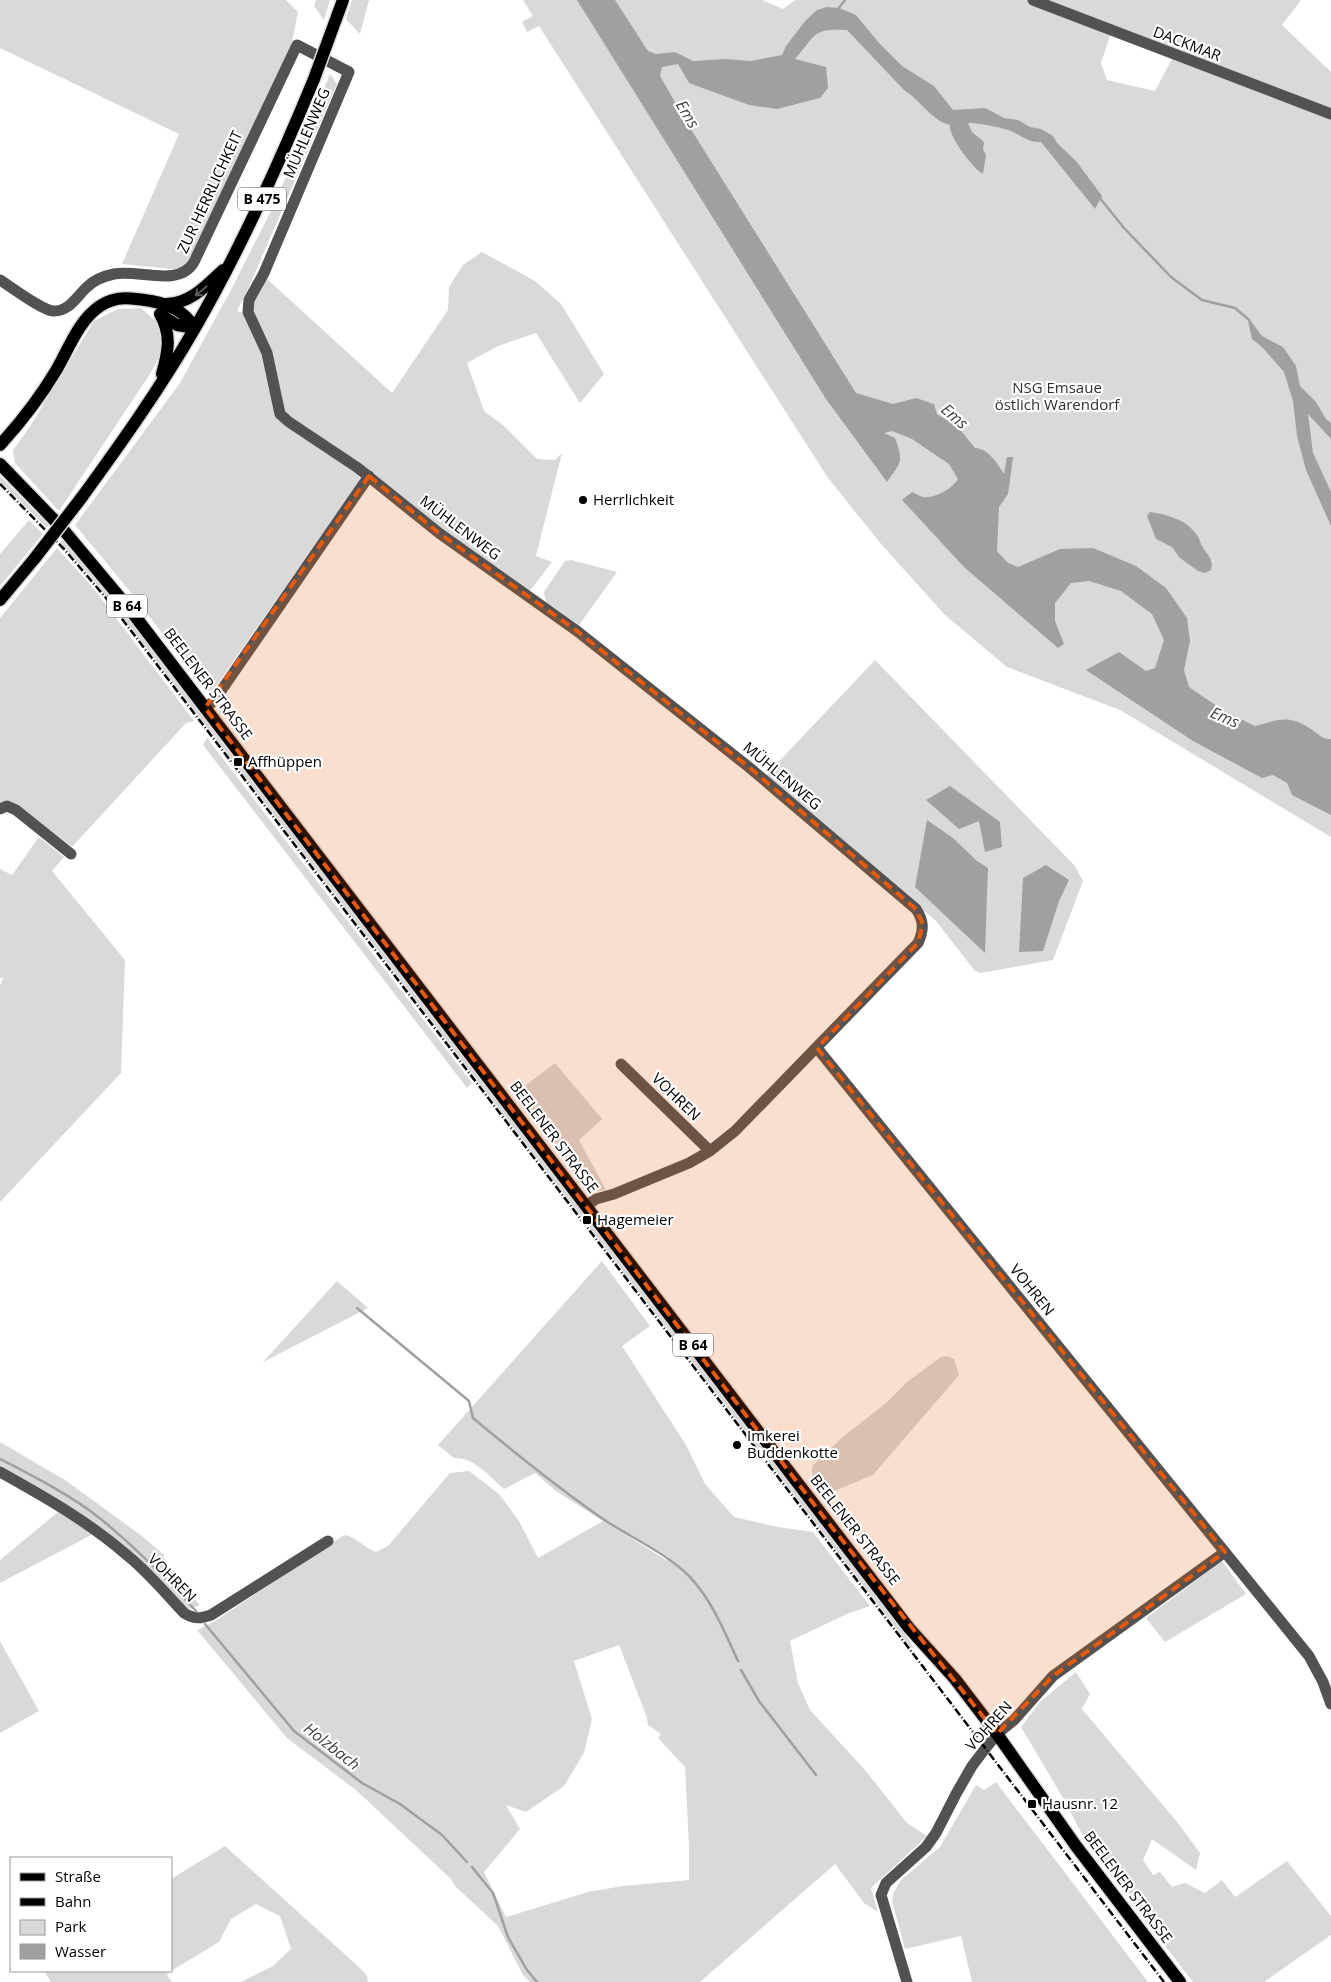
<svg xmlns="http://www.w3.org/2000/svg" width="1331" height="1982" viewBox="0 0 1331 1982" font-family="'Open Sans',sans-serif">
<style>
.green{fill:#d9d9d9;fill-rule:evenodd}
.water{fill:#a0a0a0}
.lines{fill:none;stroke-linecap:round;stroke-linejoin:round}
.stream{stroke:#a0a0a0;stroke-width:2.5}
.major-casing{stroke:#dbdbdb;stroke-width:15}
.minor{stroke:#525252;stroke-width:11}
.major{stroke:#000;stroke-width:12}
.rail{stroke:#000;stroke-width:2.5;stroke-dasharray:8 2.5 1 2.5;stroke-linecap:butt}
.major-bridge-casing{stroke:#dbdbdb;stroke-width:15;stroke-linecap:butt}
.major-bridge{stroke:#000;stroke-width:12}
.oneway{stroke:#595959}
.marked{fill:#e8590c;fill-opacity:0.2;stroke:#e8590c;stroke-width:4;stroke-dasharray:10 6;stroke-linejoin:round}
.poi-dot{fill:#000;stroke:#fff;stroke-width:2}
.labels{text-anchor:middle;stroke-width:4.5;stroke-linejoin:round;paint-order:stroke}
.shield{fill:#fff;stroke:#4c4c4c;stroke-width:1}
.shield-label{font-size:14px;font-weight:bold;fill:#000}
.street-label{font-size:15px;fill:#000;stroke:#fff}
.park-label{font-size:15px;fill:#303030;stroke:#fff}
.poi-label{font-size:15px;fill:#000;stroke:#fff;text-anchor:start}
.water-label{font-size:16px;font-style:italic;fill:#414141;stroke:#fff}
</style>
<rect width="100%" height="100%" fill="#fff"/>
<!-- green -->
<path class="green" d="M0 0H286L298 12 291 47 198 245 182 270 122 264 179 134 0 48Z
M316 0H330L324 20 314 6Z
M352 0H369L360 34 346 19Z
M523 0H762L783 9 795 0H1301L1282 25 1331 72V837L1120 710 1007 667 945 615 882 545 828 478 539 26 527 32 522 22 533 16ZM1111 33 1173 57 1155 91 1107 80 1101 63Z
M330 74 337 84 247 291 237 311 244 313 260 341 276 415 357 471 360 480 210 695 128 589 75 525 180 383 232 288 274 205Z
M482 252 535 281 561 304 604 374 580 403 536 333 498 346 467 363 484 411 503 425 537 459 555 460 562 453 536 556 552 562 529 592 284 413 251 313 253 303 266 278 392 393 448 310 449 287 463 265Z
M141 308 159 324 161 354 150 374 59 511 15 463 13 450 29 428 94 321 118 309Z
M0 476 49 525 47 528 0 482Z
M29 520 43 534 0 586V554Z
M62 540 116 603 904 1632 914 1648H911L144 645 98 586 60 542Z
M57 548 94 589 194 721 186 723 72 847 18 806 0 805V618Z
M571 560 617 572 579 625 546 602 544 592 565 561Z
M875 660 1075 866 1083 881 1053 960 981 973 975 971 936 921 765 778 767 774Z
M207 738 472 1083 467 1088 203 745Z
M39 837 64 857 52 871 125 960 121 1073 0 1202V985L3 979 0 977V869L12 875Z
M555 1063 602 1119 579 1140 606 1190 596 1191 584 1185 517 1092Z
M602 1261 650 1326 622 1346 686 1445 705 1484 734 1517 778 1527 813 1532 870 1606 847 1614 790 1641 798 1683 810 1710 865 1770 907 1823 927 1836 871 1888 878 1912 864 1903 835 1864 700 1982H530L523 1975 498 1926 455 1886 451 1879 356 1790 287 1738 197 1630 215 1621 344 1535C355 1536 365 1548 376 1552L388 1546 450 1473 469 1471 499 1494 519 1521 538 1558 603 1521 556 1491 535 1473 504 1489C490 1477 474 1457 454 1458L438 1445ZM613 1527 669 1557V1558L666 1560ZM619 1645 646 1715 648 1725 661 1734 658 1738 685 1767 689 1846V1880L623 1886 588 1892 506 1917 484 1872 520 1829 506 1805 526 1812 564 1786 584 1753 592 1719 574 1661Z
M337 1281 368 1308 263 1362Z
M947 1356 954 1359 959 1375 873 1475 827 1494C820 1486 808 1476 813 1465L844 1436 885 1404 907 1382 941 1357Z
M0 1442 65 1480 142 1536 163 1554 168 1568 200 1605 187 1610 133 1553 0 1467Z
M58 1512 93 1534 0 1583V1560Z
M1222 1561 1246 1594 1165 1642 1146 1618Z
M0 1641 39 1711 0 1733Z
M1076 1672 1090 1694 1082 1709 1178 1823 1200 1853 1196 1870 1152 1839 1143 1860 1153 1875 1160 1872 1172 1887 1185 1883 1205 1893 1222 1880 1235 1897 1287 1861 1331 1916V1935L1264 1982H1193L1090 1849 1063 1798 1021 1727 1040 1702Z
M996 1782 1148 1982H972L961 1936 905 1949 892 1901 894 1892 901 1880 940 1847 976 1785 984 1790Z
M225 1846 360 1968 367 1976 368 1982H241L273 1966 291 1949 280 1916 256 1904 231 1919 219 1942 171 1971V1879Z
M44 1971H171L167 1975 172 1982H51Z"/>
<!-- water -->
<path class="water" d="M577 0H615L648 51 656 54 675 52 693 61 725 59 751 61 782 55 786 46 806 20 817 10 827 7 839 8 856 15 880 44 902 66 934 86 953 110 985 108 1004 118 1018 120 1030 127 1041 129 1053 136 1057 143 1076 161 1102 196 1095 209 1041 142C1028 143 1022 136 1011 131 1005 128 975 122 968 123L972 132 984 142 983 149 986 155 983 174C974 170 948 136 950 125 932 121 920 100 904 90L847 30C812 28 816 35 795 59L826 67 828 88 820 98 777 109 749 105 689 83 678 64 662 67 660 76 687 123 856 393 893 404 916 398 934 404 937 414 958 427 975 448C989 449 996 462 1004 474L1007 457H1013L1008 494 999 507 997 551 1008 563 1018 567 1060 549 1093 548 1136 566 1166 588 1187 618 1190 641 1184 670 1189 687 1224 711 1255 726C1278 720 1288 714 1311 729 1319 734 1321 739 1331 739V815L1292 795 1287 783 1273 775 1262 778 1193 741 1086 670 1119 652 1146 671 1155 668 1164 640 1152 614 1121 591 1089 581 1071 583 1055 603V621L1064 644 1058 648 964 567 902 500 912 492C915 493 919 496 923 497 935 499 953 488 958 479L949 464 912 439 892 431 884 433 895 438C904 462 901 462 887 482L826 399Z
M1247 316 1262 336 1283 347 1296 366 1300 386 1316 402 1326 419 1331 423V439L1308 414 1313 453 1331 492V526L1306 470 1297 436 1293 401 1284 372 1262 347 1252 339Z
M1150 512C1168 515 1186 519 1197 535 1200 539 1200 543 1202 546 1207 555 1214 558 1211 570L1205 573 1198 571 1180 558 1172 547 1156 539 1147 516Z
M950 786 1000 822 1002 847 985 852 979 821 959 829 926 800Z
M927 820 953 838 977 861 988 868 985 953 915 887Z
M1046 865 1069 880 1059 901 1043 951 1019 952 1023 878Z"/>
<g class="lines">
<!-- stream -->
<path class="stream" d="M838 9 845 0
M1099 197 1124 228 1171 277 1202 300 1235 308 1248 319
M357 1308 469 1401 473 1418C516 1454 557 1487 603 1519 631 1538 665 1552 689 1576 712 1600 724 1631 738 1661
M0 1459C33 1476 74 1497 102 1520 136 1548 167 1579 196 1611
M205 1624 294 1731 362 1783 400 1804 442 1835 467 1862
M741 1670 759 1701 816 1775
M472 1867 493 1893 508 1937 527 1970 537 1982"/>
<!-- major casing -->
<g class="major-casing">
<path id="major" d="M167 304C191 303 206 286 223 270
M160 314C172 335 168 352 162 374
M161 315 177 325 195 328
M0 445C21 422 41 396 57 369 69 348 79 320 100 306 116 295 133 298 151 301 171 305 184 311 195 328
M0 464 61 527 128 607 826 1520 909 1628 955 1679 997 1734 1076 1846 1180 1982
M82 497C122 442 161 387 195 328 241 248 279 164 314 79
M0 600 35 558"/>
</g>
<!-- minor -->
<path class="minor" d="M1033 0 1331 114
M0 280C11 287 42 310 53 311 69 312 77 296 87 287 94 280 104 276 114 274 139 269 179 288 194 262L297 45 349 72 264 273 249 300 248 312 267 353 280 414 289 422 358 468 439 533 577 631 750 768 916 909C924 921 924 930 918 943L735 1131 710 1151 689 1163 614 1194 596 1199 586 1206
M205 708 214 701 369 476
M0 809 7 806 16 810 71 854
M817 1048 1309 1656 1323 1682 1331 1704
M621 1064 710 1151
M0 1472C45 1497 89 1522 128 1556 149 1573 166 1594 184 1613 194 1619 200 1619 211 1615L328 1541
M907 1982 881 1895 886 1883 926 1847 936 1833 956 1794 972 1766 985 1749 997 1734 1014 1720 1053 1676 1225 1552"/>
<!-- major -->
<use href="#major" class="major"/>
<!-- rail -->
<path class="rail" d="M0 484 64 549 106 598 1164 1982"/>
<!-- major-bridge casing -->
<g class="major-bridge-casing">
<path id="major-bridge" d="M314 79 343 0
M35 558 82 497"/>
</g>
<!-- major-bridge -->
<use href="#major-bridge" class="major-bridge"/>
</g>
<!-- one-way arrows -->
<defs><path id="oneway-shaft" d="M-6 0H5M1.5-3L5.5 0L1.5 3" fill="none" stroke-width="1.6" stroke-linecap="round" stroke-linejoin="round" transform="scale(1.25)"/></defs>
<use class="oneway" href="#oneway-shaft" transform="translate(201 291) rotate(140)"/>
<!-- marked area -->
<path class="marked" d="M369 476 439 533 577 631 750 768 916 909 923 924 918 943 817 1048 1225 1552 1053 1676 997 1734 826 1520 205 708Z"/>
<!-- markers -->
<g class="poi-dot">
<circle cx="583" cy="500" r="5"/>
<rect x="233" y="757" width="10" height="10" rx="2.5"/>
<rect x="582" y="1215" width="10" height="10" rx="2.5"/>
<circle cx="737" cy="1445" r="5"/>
<rect x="1027" y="1799" width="10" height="10" rx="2.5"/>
</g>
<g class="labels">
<!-- shield labels -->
<g class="shield">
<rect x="238" y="187.5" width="48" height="23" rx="4"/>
<rect x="107" y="594.5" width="40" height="23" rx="4"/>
<rect x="673" y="1333.5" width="40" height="23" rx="4"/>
</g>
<g class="shield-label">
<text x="262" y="204">B 475</text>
<text x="127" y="611">B 64</text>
<text x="693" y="1350">B 64</text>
</g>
<!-- street labels -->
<g class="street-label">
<text transform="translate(1187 44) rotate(21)" y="5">DACKMAR</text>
<text transform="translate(307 133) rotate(-67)" y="5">MÜHLENWEG</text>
<text transform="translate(210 192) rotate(-65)" y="5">ZUR HERRLICHKEIT</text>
<text transform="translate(460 528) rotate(37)" y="5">MÜHLENWEG</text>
<text transform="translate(208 684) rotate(53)" y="5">BEELENER STRASSE</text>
<text transform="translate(782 776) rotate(40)" y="5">MÜHLENWEG</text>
<text transform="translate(676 1097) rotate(44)" y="5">VOHREN</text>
<text transform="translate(554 1137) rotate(53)" y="5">BEELENER STRASSE</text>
<text transform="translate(1032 1290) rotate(51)" y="5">VOHREN</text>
<text transform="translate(855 1530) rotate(52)" y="5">BEELENER STRASSE</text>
<text transform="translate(172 1578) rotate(45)" y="5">VOHREN</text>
<text transform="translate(989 1726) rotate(-48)" y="5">VOHREN</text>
<text transform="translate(1128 1887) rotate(53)" y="5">BEELENER STRASSE</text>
</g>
<!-- park labels -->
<g class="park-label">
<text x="1057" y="393">NSG Emsaue<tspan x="1057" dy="17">östlich Warendorf</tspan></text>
</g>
<!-- poi labels -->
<g class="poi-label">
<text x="593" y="505">Herrlichkeit</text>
<text x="248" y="767">Affhüppen</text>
<text x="597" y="1225">Hagemeier</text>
<text x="747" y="1441">Imkerei<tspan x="747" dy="17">Buddenkotte</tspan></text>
<text x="1042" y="1809">Hausnr. 12</text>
</g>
<!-- water labels -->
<g class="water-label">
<text transform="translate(688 114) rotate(59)" y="6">Ems</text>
<text transform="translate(955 416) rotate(41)" y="6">Ems</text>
<text transform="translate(1225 717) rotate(23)" y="6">Ems</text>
<text transform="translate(332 1746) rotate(38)" y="6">Holzbach</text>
</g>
</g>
<!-- legend -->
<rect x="10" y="1857" width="162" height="115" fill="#ffffff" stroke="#999999"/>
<rect x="20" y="1873" width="25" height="8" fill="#000000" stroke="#999999"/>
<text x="55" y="1882" font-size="15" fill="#000000">Straße</text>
<rect x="20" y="1898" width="25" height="8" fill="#000000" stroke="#999999"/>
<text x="55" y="1907" font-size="15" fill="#000000">Bahn</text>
<rect x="20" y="1920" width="25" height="15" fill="#d9d9d9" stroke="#999999"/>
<text x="55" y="1932" font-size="15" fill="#000000">Park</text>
<rect x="20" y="1944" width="25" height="15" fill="#a0a0a0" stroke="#999999"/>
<text x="55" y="1957" font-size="15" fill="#000000">Wasser</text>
</svg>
